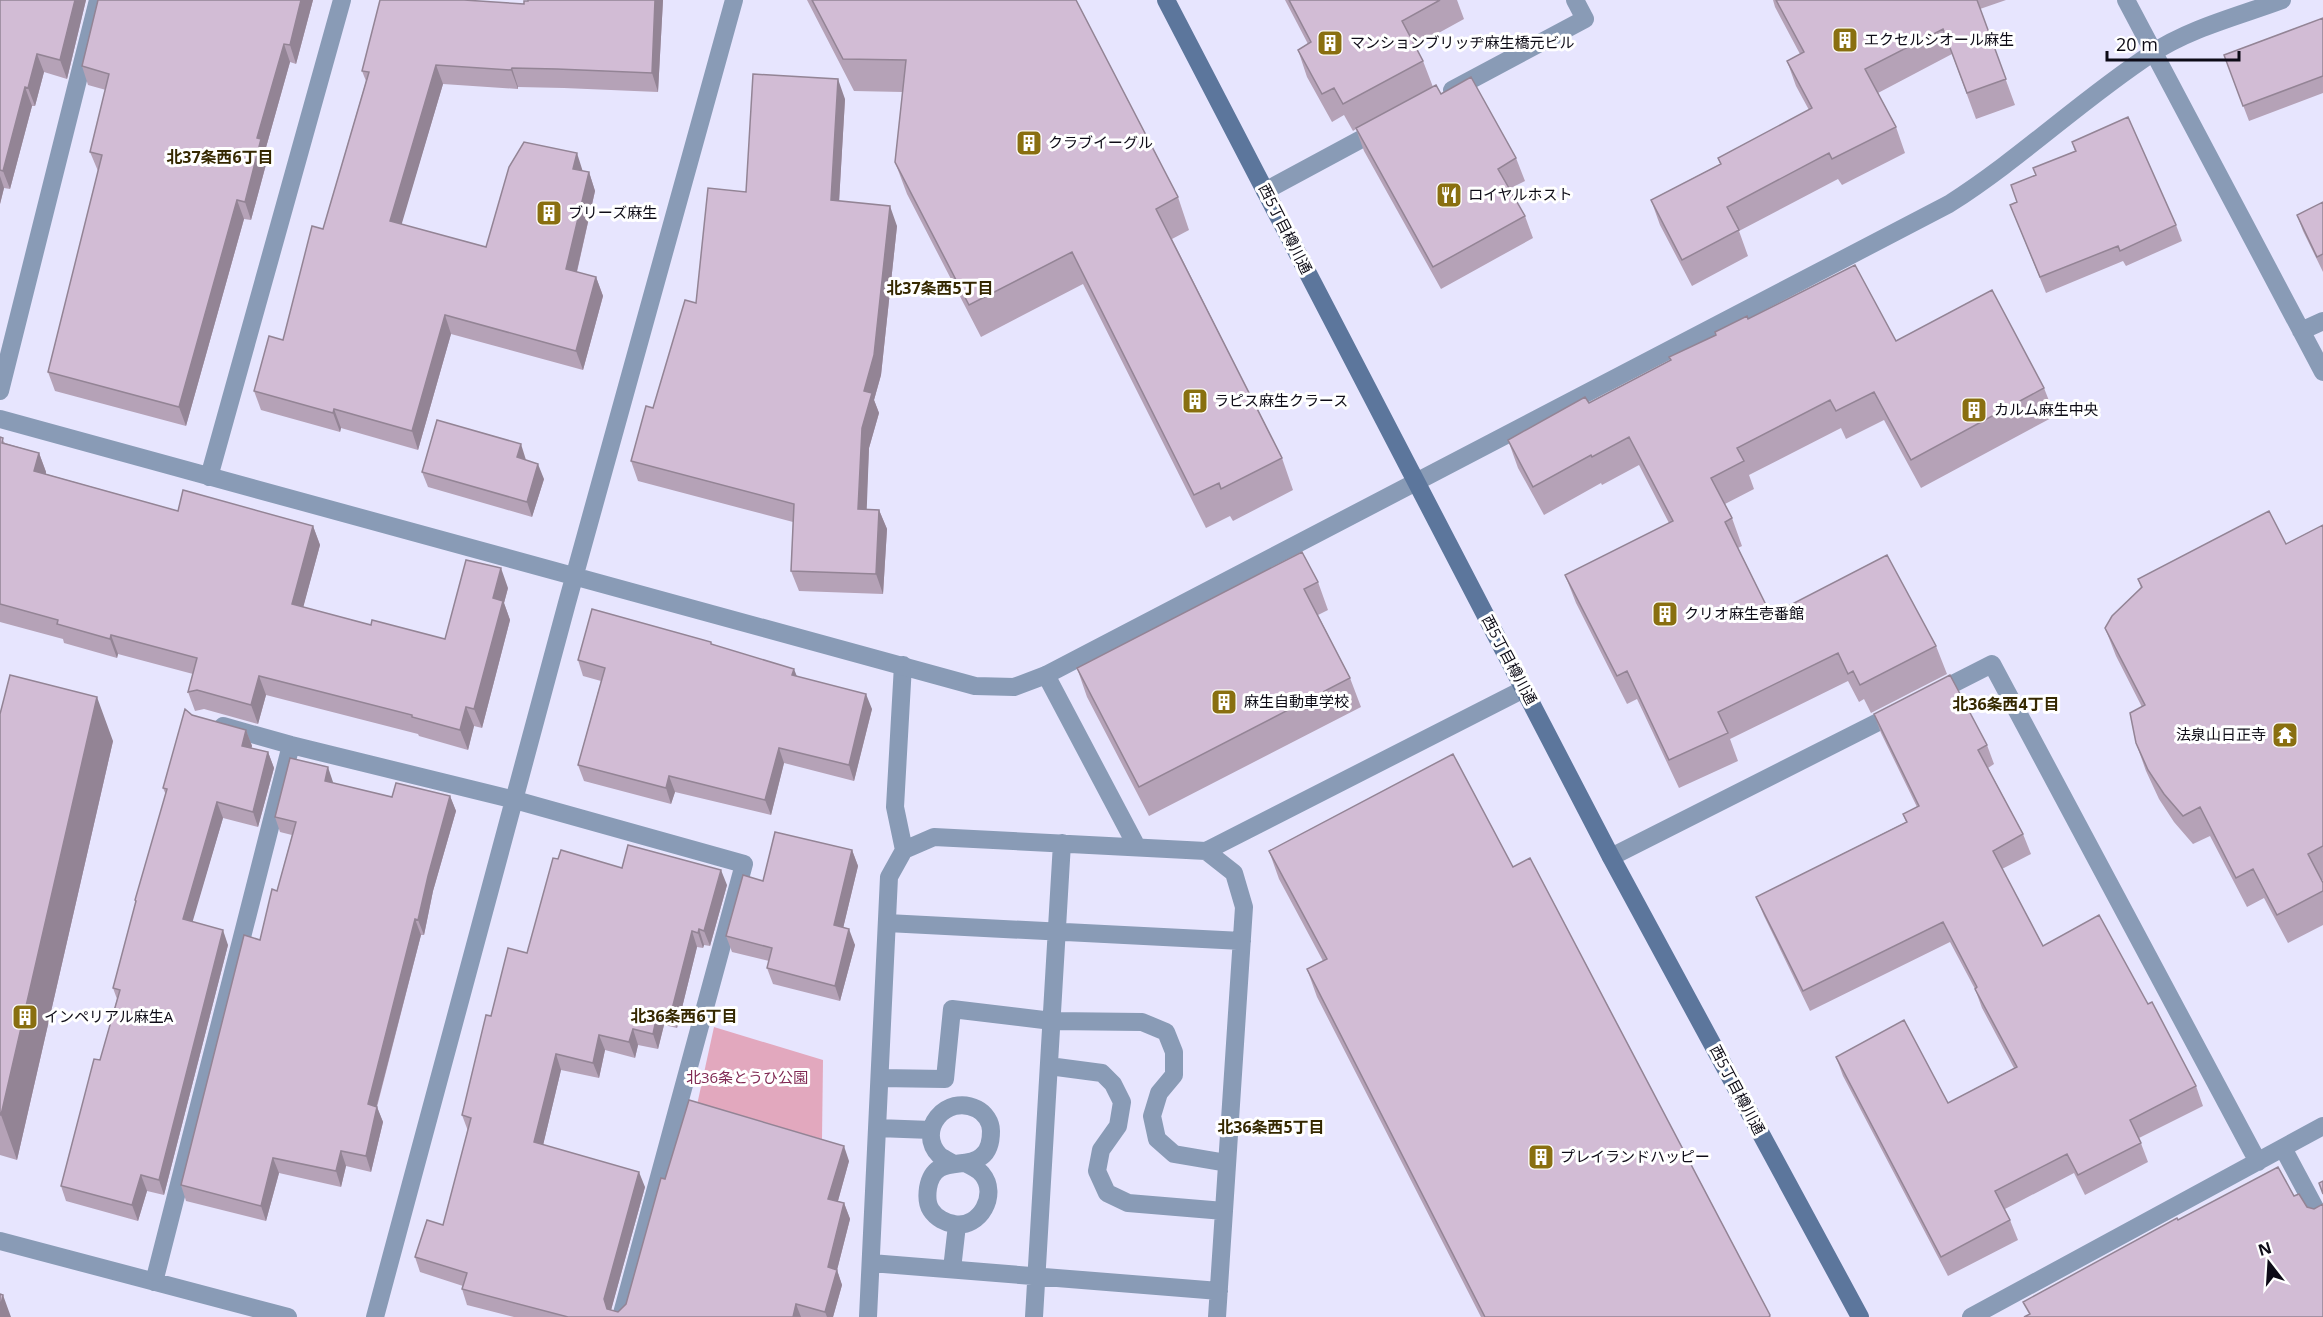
<svg xmlns="http://www.w3.org/2000/svg" width="2323" height="1317" viewBox="0 0 2323 1317" font-family="'Open Sans','Noto Sans JP',sans-serif">
<style>
.green{fill:#e2a8be}
.lines{fill:none;stroke-linecap:round;stroke-linejoin:round}
.lane{stroke:#899bb6;stroke-width:18}
.street{stroke:#899bb6;stroke-width:18}
.secondary{stroke:#5c769c;stroke-width:18}
.wall{fill:#b5a2b7}
.shaded-wall{fill:#938495}
.building{fill:#d2bcd5;stroke:#938495;stroke-width:1.5}
.labels{text-anchor:middle;stroke-width:6;stroke-linejoin:round;paint-order:stroke}
.poi-label{font-size:15px;fill:#0d0b16;stroke:#fff;text-anchor:start}
.street-label{font-size:15px;fill:#0d0b16;stroke:#fff}
.park-label{font-size:15px;fill:#802953;stroke:#fff}
.neighbourhood-label{font-size:16px;font-weight:bold;fill:#352800;stroke:#fff}
</style>
<rect width="100%" height="100%" fill="#e7e5fe"/>
<!-- green -->
<path class="green" d="M714 1027 823 1060 822 1139 697 1105Z"/>
<g class="lines">
<!-- lane -->
<path class="lane" d="M903 665 895 807 904 850
M1046 675 1137 847
M1206 851 1524 689
M887 923 1242 941
M1049 1066 1102 1073 1113 1084 1122 1102 1118 1126 1101 1150 1097 1171 1107 1193 1128 1203 1224 1211
M880 1078 945 1079 952 1009 1052 1021 1142 1022 1166 1032 1174 1052V1075L1159 1093 1152 1116 1157 1139 1174 1154 1227 1163
M877 1128 931 1130
M952 1163C949 1161 943 1158 940 1156 915 1131 946 1093 977 1109 985 1113 991 1122 991 1131 991 1140 990 1150 982 1156 966 1171 934 1153 928 1188 927 1195 927 1204 931 1210 936 1218 946 1223 954 1224 980 1229 999 1194 982 1174 979 1170 971 1166 967 1164
M871 1263 1219 1291
M952 1269 957 1225
M868 1317 889 877 904 850 934 837 1206 851 1234 873 1244 907 1217 1317
M1034 1317 1062 843"/>
<!-- street -->
<path class="street" d="M2126 0 2323 372
M1452 90 1585 19 1575 0
M1265 191 1380 129
M2301 331 2323 321
M0 391 98 0
M0 419 975 686 1014 687 1046 675 1949 204C2020 159 2081 100 2151 54 2190 28 2239 16 2282 0
M209 477 342 0
M1933 694 1992 664 2258 1162
M223 726 291 745 515 800 744 864 621 1317
M1611 857 1898 712
M2283 1148 2323 1223
M0 1241 288 1317
M154 1282 291 745
M375 1317 567 603 734 0
M1971 1317 2323 1126"/>
<!-- secondary -->
<path class="secondary" d="M1166 0 1611 857 1860 1317"/>
</g>
<!-- wall -->
<path class="wall" d="M0 0H86L67 79 44 72 35 106H32L10 189 4 188 0 204Z
M98 0H313L296 64 290 62 265 151 268 157 251 220 244 219 186 426 55 391 48 372 98 171 90 152 106 90 88 85 82 66Z
M663 0 658 92 564 88 518 87V89L443 84 401 224 486 247 583 171 589 172 595 191 577 272 596 277 603 296 583 370 451 334 418 450 341 428 340 432 261 410 254 391 283 340 323 229 366 81 362 71 524 4Z
M807 0H1076L1178 197 1189 230 1172 239 1282 458 1293 490 1233 521 1230 516 1206 528 1083 284 981 337 907 194 895 162 903 92 854 91Z
M1285 0H1457L1464 19 1415 46 1423 61 1433 87 1516 158 1525 181 1509 189 1525 216 1533 238 1441 289 1364 151 1356 129 1353 131 1344 115 1332 122 1307 77 1298 50 1308 44Z
M1773 0H2006L1980 9 2015 105 1976 119 1952 54 1878 93 1896 127 1905 153 1842 185 1838 179 1739 231 1748 256 1692 286 1660 225 1651 200 1720 164 1718 158 1809 110 1796 86 1787 61 1800 54 1775 7Z
M2323 18V93L2249 121 2224 55Z
M845 99 839 201 897 226 881 375 874 400 879 413 869 448 866 509 879 510 887 529 883 594 799 591 791 571 793 522 638 481 631 461 696 303 746 192Z
M2072 142 2176 225 2182 241 2126 266 2123 261 2046 293 2010 205 2017 202 2011 185 2036 175 2075 152Z
M2323 202V272L2303 231 2297 215Z
M1748 319 1896 341 2044 388 2055 416 1921 488 1884 420 1846 439 1841 428 1749 475 1754 489 1725 504 1732 518 1742 546 1738 548 1771 615 1936 646 1947 674 1871 713 1864 699 1859 702 1848 681 1730 739 1738 761 1679 788 1637 699 1627 704 1576 603 1565 575 1669 523 1639 465 1602 485 1601 483 1544 515 1518 468 1508 440 1589 403Z
M0 437 5 443 39 453 46 472V474L178 511 313 526 320 545 303 607 371 625 445 639 508 588 504 603 510 620 482 728 474 726 468 750 419 736 418 734 266 695 258 724 204 709 195 711 188 692 193 674 118 654 117 658 64 643 63 639 0 622Z
M422 472 544 479 532 517 428 487Z
M2323 525V880H2322L2323 883V925L2288 943 2264 898 2247 907 2210 836 2193 844 2174 822 2159 799 2146 771 2136 743 2142 707 2116 656 2105 628 2141 588 2138 579 2286 544Z
M1318 582 1328 610 1318 615 1350 678 1361 707 1149 816 1087 697 1077 668Z
M713 645 797 677 872 709 854 781 784 763 771 815 675 792 671 804 584 781 578 765 601 681 583 676 578 660Z
M0 714 113 741 17 1160 0 1155Z
M1874 714 1987 745 1994 764 1988 768 2023 834 2031 854 2002 869 2043 946 2148 1004 2196 1086 2203 1106 2139 1138 2148 1162 2085 1195 2074 1173 2005 1209 2010 1220 2018 1240 1948 1276 1843 1076 1836 1057 1948 1103 2014 1068 1982 1008 1975 989 1950 942 1810 1011 1764 916 1756 897 1906 822 1903 814 1917 807 1881 733Z
M192 715 246 730 252 746 251 748 268 752 274 768 258 827 223 818 192 921 228 945 164 1195 147 1191 138 1221 66 1201 61 1186 100 1060 117 999 113 988 136 903 135 900 166 795 163 788Z
M333 783 392 797 450 796 456 811 433 891 424 935H421L377 1107 383 1122 371 1172 346 1166 341 1187 279 1173 266 1221 186 1201 181 1185 260 940 277 891 292 835 280 832 275 817Z
M852 850 858 866 843 928 855 945 840 1001 773 984 767 968 769 961 732 952 726 936Z
M1269 851 1513 867 1771 1317H1481L1317 997 1307 969 1323 961 1279 879Z
M558 859 622 868 727 885 710 946 704 945 703 948 697 947 677 1028 664 1025 658 1049 638 1045 635 1058 605 1050 599 1078 561 1070 543 1145 645 1187 611 1310 618 1312 626 1304 665 1179 849 1161 838 1201 844 1203 850 1219 837 1270 842 1285 833 1317H514L467 1305 462 1289 463 1286 420 1272 415 1257 443 1225 468 1131 462 1115 491 1016 527 953Z"/>
<!-- shaded-wall -->
<path class="shaded-wall" d="M75 0H86L67 79 60 60Z
M301 0H313L296 64 290 45Z
M655 0H663L658 92 652 73Z
M284 44 290 62 265 151 268 157 251 220 245 202 257 138Z
M37 54 44 72 35 106 28 88Z
M436 65 443 84 397 240 390 221Z
M512 68 518 87V89L511 70Z
M838 79 845 99 838 220 831 200Z
M25 87 32 106 10 189 3 171Z
M577 153 583 172 573 169Z
M589 172 595 191 573 288 566 269Z
M0 176 4 188 0 204Z
M237 200 244 219 186 426 179 407Z
M890 206 897 226 881 375 874 400 879 413 869 448 866 529 858 509 864 391Z
M596 277 603 296 583 370 576 351Z
M445 315 451 334 418 450 412 431Z
M334 409 341 428 340 432 333 413Z
M521 444 526 460 517 457Z
M39 453 46 472 41 491 34 471Z
M538 464 544 479 532 517 527 502Z
M879 510 887 529 883 594 876 574Z
M313 526 320 545 299 623 292 604Z
M501 568 508 588 504 603 510 620 482 728 474 709 493 598Z
M111 635 118 654 117 658 110 639Z
M794 669 800 684 792 675Z
M259 676 266 695 258 724 251 705Z
M866 694 872 709 854 781 849 765Z
M97 697 113 741 17 1160 1 1115Z
M466 707 474 726 468 750 460 730Z
M246 730 252 746 247 762 242 746Z
M779 748 784 763 771 815 765 800Z
M268 752 274 768 258 827 253 812Z
M328 767 333 782 330 796 325 781Z
M669 776 675 792 671 804 666 788Z
M450 796 456 811 433 891 424 935 418 920 428 876Z
M217 802 223 818 189 934 183 919Z
M852 850 858 866 840 941 834 925Z
M721 870 727 885 710 946 704 931Z
M415 919 421 935 373 1120 368 1104Z
M699 929 704 945 703 948 698 933Z
M849 929 855 945 840 1001 835 986Z
M223 930 228 945 164 1195 159 1180Z
M692 931 697 947 677 1028 671 1013Z
M658 1010 664 1025 658 1049 653 1034Z
M633 1029 638 1045 635 1058 629 1042Z
M599 1035 605 1050 599 1078 593 1063Z
M556 1054 561 1070 540 1158 534 1142Z
M377 1107 383 1122 371 1172 366 1156Z
M844 1146 849 1161 834 1215 828 1199Z
M341 1151 346 1166 341 1187 336 1171Z
M273 1158 279 1173 266 1221 261 1206Z
M639 1172 645 1187 610 1314 607 1309 604 1299Z
M141 1175 147 1191 138 1221 132 1205Z
M844 1203 850 1219 837 1270 842 1285 833 1317H827L825 1312 828 1267Z
M3 1295 11 1317H0V1309Z
M796 1304 801 1317H793Z"/>
<!-- building -->
<path class="building" d="M0 0H75L60 60 37 54 28 88 25 87 3 171 0 170Z
M98 0H301L290 45 284 44 257 138 261 139 245 202 237 200 179 407 48 372 102 155 90 152 109 74 82 66Z
M380 0H464L524 4V1H528V0H655L652 73 557 69 512 68 511 70 436 65 390 221 486 247 509 167 524 142 577 153 573 169 589 172 566 269 596 277 576 351 445 315 412 431 334 409 333 413 254 391 269 336 283 340 312 226 323 229 369 72 362 71Z
M812 0H1076L1178 197 1156 209 1282 458 1221 489 1219 483 1194 495 1072 252 969 305 895 162 906 60 843 59Z
M1289 0H1440L1402 21 1423 61 1343 104 1334 88 1322 94 1298 50 1311 42Z
M1776 0H1977L2006 79 1967 93 1943 29 1865 69 1896 127 1832 159 1829 153 1727 207 1739 230 1682 260 1651 200 1721 164 1718 158 1812 108 1787 61 1804 52Z
M2323 18V76L2243 106 2224 55Z
M753 74 838 79 831 200 890 206 874 355 864 391 872 393 862 428 858 509 879 510 876 574 791 571 794 504 631 461 646 406 653 408 685 300 696 303 708 188 746 192Z
M1471 77 1516 158 1498 169 1525 216 1433 267 1356 128 1436 85 1441 94Z
M2128 117 2176 225 2120 251 2118 246 2040 277 2010 205 2017 202 2011 185 2036 175 2033 168 2076 151 2072 142Z
M2323 202V254L2317 257 2297 215Z
M1855 265 1896 341 1992 290 2044 388 1911 460 1874 392 1836 411 1830 400 1737 448 1744 461 1711 478 1732 518 1725 522 1771 615 1887 555 1936 646 1860 685 1853 671 1848 674 1838 653 1718 712 1728 733 1669 760 1627 671 1617 676 1565 575 1673 521 1629 437 1592 457 1591 455 1533 487 1508 440 1585 397 1589 403 1671 360 1669 357 1716 335 1715 332 1747 316 1748 319Z
M437 420 521 444 517 457 538 464 527 502 422 472Z
M0 437 3 438 2 443 39 453 34 471 178 511 183 490 313 526 292 604 371 625 372 620 445 639 466 560 501 568 493 598 503 601 474 709 466 707 460 730 412 717V715L259 676 251 705 197 690 188 692 197 658 111 635 110 639 57 624 58 620 0 604Z
M2269 511 2286 544 2323 525V846L2308 854 2323 883V891L2277 915 2253 869 2236 878 2200 807 2183 816 2164 794 2148 770 2136 743 2130 713 2145 705 2105 628 2112 616 2142 587 2138 579Z
M1302 552 1318 582 1304 589 1350 678 1139 787 1077 668Z
M592 609 711 642V644L794 669 792 675 866 694 849 765 779 748 765 800 669 776 666 788 578 765 605 668 578 660Z
M10 675 97 697 1 1115H0V714Z
M1950 675 1987 745 1978 750 2023 834 1993 851 2043 946 2099 915 2148 1004 2152 1002 2196 1086 2130 1120 2141 1143 2078 1175 2067 1154 1995 1191 2010 1220 1941 1257 1836 1057 1904 1020 1948 1103 2017 1067 1975 989 1977 987 1943 922 1803 991 1756 897 1907 822 1903 814 1919 806 1874 714Z
M185 709 192 715 246 730 242 746 268 752 253 812 217 802 183 919 223 930 159 1180 141 1175 132 1205 61 1186 94 1059 100 1060 120 990 113 988 136 901 135 900 167 789 163 788Z
M1453 754 1513 867 1530 858 1770 1315 1769 1317H1485L1307 969 1327 959 1269 851Z
M290 758 328 767 325 781 392 797 396 783 450 796 428 876 418 920 415 919 368 1104 377 1107 366 1156 341 1151 336 1171 273 1158 261 1206 181 1185 244 935 260 940 272 889 277 891 296 822 275 817Z
M775 832 852 850 834 925 849 929 835 986 767 968 772 948 726 936 743 875 763 881Z
M628 845 721 870 704 931 699 929 698 933 692 931 671 1013 658 1010 653 1034 633 1029 629 1042 599 1035 593 1063 556 1054 534 1142 639 1172 604 1299 607 1309 618 1312 626 1304 661 1178 665 1179 689 1100 844 1146 828 1199 844 1203 828 1267 837 1270 825 1312 796 1304 793 1317H568L462 1289 467 1273 415 1257 427 1220 443 1225 471 1118 462 1115 486 1015 491 1016 508 948 527 953 553 858 558 859 561 850 622 868Z
M2278 1167 2294 1196 2299 1194 2307 1207 2314 1209 2323 1204V1317H2024L2030 1314 2023 1302 2177 1218 2178 1220Z
M2323 1181V1194L2319 1183Z
M0 1294 3 1295 0 1309Z"/>
<!-- icons -->
<defs>
<g id="building-square" transform="scale(1.35)"><rect x="-9" y="-9" width="18" height="18" rx="4" fill="#896f10" stroke="#fff"/><path d="M-4-6H4V6H1V3H-1V6H-4ZM-2.5-4.3h1.7v1.8h-1.7ZM.8-4.3h1.7v1.8H.8ZM-2.5-1h1.7V.8h-1.7ZM.8-1h1.7V.8H.8Z" fill="#fff"/></g>
<g id="restaurant-square" transform="scale(1.35)"><rect x="-9" y="-9" width="18" height="18" rx="4" fill="#896f10" stroke="#fff"/><path d="M-5-6h1v4h1v-4h1v4h1v-4h1v5L-1.5 .5V6h-2V.5L-5-1ZM5-6V6H3V1.5H1.5Q1.5-4 5-6Z" fill="#fff"/></g>
<g id="temple-square" transform="scale(1.35)"><rect x="-9" y="-9" width="18" height="18" rx="4" fill="#896f10" stroke="#fff"/><path d="M0-6L5-2H3V0L6.5 2.5H4V6H1.5V3h-3V6H-4V2.5H-6.5L-3 0V-2H-5Z" fill="#fff"/></g>
</defs>
<g fill-rule="evenodd">
<use href="#building-square" x="1845" y="40"/>
<use href="#building-square" x="1330" y="43"/>
<use href="#building-square" x="1029" y="143"/>
<use href="#restaurant-square" x="1449" y="195"/>
<use href="#building-square" x="549" y="213"/>
<use href="#building-square" x="1195" y="401"/>
<use href="#building-square" x="1974" y="410"/>
<use href="#building-square" x="1665" y="614"/>
<use href="#building-square" x="1224" y="702"/>
<use href="#temple-square" x="2285" y="735"/>
<use href="#building-square" x="25" y="1017"/>
<use href="#building-square" x="1541" y="1157"/>
</g>
<g class="labels">
<!-- poi labels -->
<g class="poi-label">
<text x="1864" y="45">エクセルシオール麻生</text>
<text x="1350" y="48">マンションブリッヂ麻生橋元ビル</text>
<text x="1048" y="148">クラブイーグル</text>
<text x="1468" y="200">ロイヤルホスト</text>
<text x="568" y="218">ブリーズ麻生</text>
<text x="1214" y="406">ラピス麻生クラース</text>
<text x="1994" y="415">カルム麻生中央</text>
<text x="1684" y="619">クリオ麻生壱番館</text>
<text x="1244" y="707">麻生自動車学校</text>
<text x="2266" y="740" text-anchor="end">法泉山日正寺</text>
<text x="44" y="1022">インペリアル麻生A</text>
<text x="1560" y="1162">プレイランドハッピー</text>
</g>
<!-- street labels -->
<g class="street-label">
<text transform="translate(1285 229) rotate(63)" y="5">西5丁目樽川通</text>
<text transform="translate(1509 660) rotate(62)" y="5">西5丁目樽川通</text>
<text transform="translate(1737 1090) rotate(62)" y="5">西5丁目樽川通</text>
</g>
<!-- park labels -->
<g class="park-label">
<text x="747" y="1083">北36条とうひ公園</text>
</g>
<!-- neighbourhood labels -->
<g class="neighbourhood-label">
<text x="220" y="163">北37条西6丁目</text>
<text x="940" y="294">北37条西5丁目</text>
<text x="2006" y="710">北36条西4丁目</text>
<text x="684" y="1022">北36条西6丁目</text>
<text x="1271" y="1133">北36条西5丁目</text>
</g>
</g>
<!-- north arrow -->
<g transform="translate(2269 1263) rotate(343)" stroke="#ffffff" stroke-width="4.5" paint-order="stroke">
<path d="M0-4.5L10 22L0 15L-10 22Z" fill="#0d0b16"/>
<text y="-9" font-size="16" font-weight="bold" text-anchor="middle" fill="#0d0b16">N</text>
</g>
<!-- scale -->
<path d="M2107 51v9h132v-9" fill="none" stroke="#0d0b16" stroke-width="3"/>
<text x="2116" y="51" font-size="18" fill="#0d0b16" stroke="#ffffff" stroke-width="4.5" paint-order="stroke">20 m</text>
</svg>
